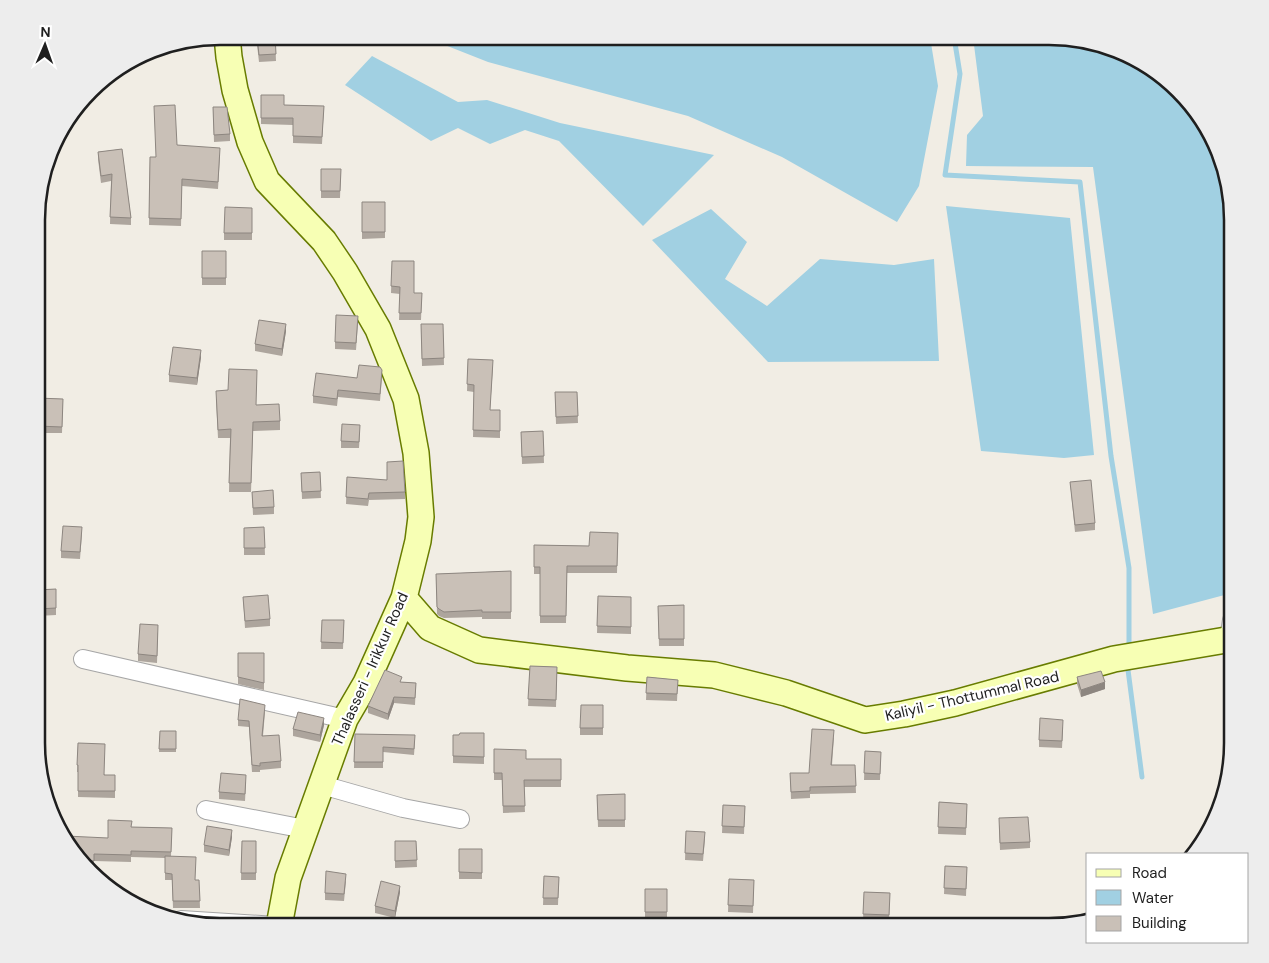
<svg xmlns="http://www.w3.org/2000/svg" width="1269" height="963" viewBox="0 0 1269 963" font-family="'DM Sans',sans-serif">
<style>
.water{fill:#a1d0e2}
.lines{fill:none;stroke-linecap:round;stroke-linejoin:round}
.stream{stroke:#a1d0e2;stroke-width:5}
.minor-casing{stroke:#a6a6a6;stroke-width:20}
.secondary-casing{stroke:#687c00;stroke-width:28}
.minor{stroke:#fff;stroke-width:18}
.secondary{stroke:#f7ffb4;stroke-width:25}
.wall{fill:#ada59d}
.shaded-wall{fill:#8d8680}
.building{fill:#c9c0b7;stroke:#8d8680}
.labels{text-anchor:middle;stroke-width:4.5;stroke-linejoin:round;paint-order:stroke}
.street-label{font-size:15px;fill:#1f1f1f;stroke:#fff}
.rim{fill:none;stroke:#1f1f1f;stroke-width:2.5}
</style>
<rect width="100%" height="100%" fill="#f1ede4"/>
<!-- water -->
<path class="water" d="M422 36 930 37 938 86 919 186 897 222 782 157 688 116 488 62Z
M973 37H1061L1119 50 1170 82 1214 139 1233 219 1232 593 1153 614 1093 167 966 166 967 135 983 116Z
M372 56 458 102 487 100 560 123 714 155 643 226 559 141 525 130 490 144 458 128 431 141 345 85Z
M946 206 1070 218 1094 455 1064 458 981 451Z
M711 209 747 242 725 279 767 306 820 259 894 265 934 259 939 361 768 362 652 240Z"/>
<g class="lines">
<!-- stream -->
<path class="stream" d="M954 37 960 74 945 175 1080 182 1111 456 1129 568V645
M1128 670 1142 777"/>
<!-- minor casing -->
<g class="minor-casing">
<path id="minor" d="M1229 639 1232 620
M83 659 345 719
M322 785 403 808 460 819
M206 810 305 829
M181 920 276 926"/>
</g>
<!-- secondary casing -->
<g class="secondary-casing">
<path id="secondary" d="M227 36 229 57 235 90 250 142 267 181 324 241 345 272 378 329 406 399 416 453 421 517 418 541 404 598 366 683 345 719 288 878 279 926
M404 598 430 628 479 650 627 668 714 675 786 693 865 720 904 714 955 703 1114 659 1232 639"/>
</g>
<!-- minor -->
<use href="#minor" class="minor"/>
<!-- secondary -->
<use href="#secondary" class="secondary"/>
</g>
<!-- wall -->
<path class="wall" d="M256 36H275L276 61 259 62Z
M261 95 284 105 324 106 322 144 293 143V125L261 124Z
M213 107 230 134V141L214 142Z
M177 145 220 155 218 189 182 186 181 226 149 225 150 157H156Z
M122 149 131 218V225L110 224 111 181 101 183 98 159V152Z
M341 169 340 198H321V191Z
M362 202H385V238L362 239Z
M252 208V240H224V233Z
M202 251H226V285H202Z
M392 261 414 293H422L421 320H399L400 294 391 293Z
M358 323 356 350 335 349V342Z
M421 324H443L444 365 422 366Z
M286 331 282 356 255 351V344Z
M201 357 197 385 169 382V375Z
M468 359 493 367 490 410H500V438L473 437 474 392 467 391Z
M382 377 380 401 338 397 337 406 313 403V396L357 378Z
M555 392H577L578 423 556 424Z
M37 398 63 399 62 433H37Z
M216 399 256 405 280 421V430L253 431 251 492H229L230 438H218Z
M543 431 544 463 522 464 521 432Z
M360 432 359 448H341V441Z
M320 472 321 498 302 499 301 473Z
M347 477 405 492V499L369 500 368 506 346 504Z
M1070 482 1095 523V530L1075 532Z
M252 492 274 507V514L253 515Z
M264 527 265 555H244V528Z
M618 533 617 573H567L566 623H540V574H534V545L589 546Z
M82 534 80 559 61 558V551Z
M511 571V619H482V617L444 618 439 616 437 614 436 574Z
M56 589V615L37 616V590Z
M598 596 631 597V634L597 633Z
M243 597 270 619V626L245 628Z
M684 605V646H659L658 606Z
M322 620H344L343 649H321Z
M158 632 157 663 138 661V654Z
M238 653H264V690L238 684Z
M530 666 557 667 556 707 528 706Z
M647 677 678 680 677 701 646 700Z
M1077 677 1105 689 1081 697 1077 684Z
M402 682 416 683 415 705 394 703 388 720 368 713V706Z
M603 705V735H580V728Z
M265 712 263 736 281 761V768L260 770V772H252L249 727 238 726V720Z
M324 725 320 742 293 736V729Z
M1063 727 1062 748 1039 747V740Z
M160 731H176V752H159Z
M484 733V764L453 763V735Z
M355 734 415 741 414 755 383 752V768H354Z
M834 737 832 765H855L856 793 810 794V798L791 799 790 773H809Z
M78 743 105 775H115V798L78 797V772H77Z
M494 749 526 759H561V787H524L525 812 503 813 502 780H494Z
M865 751 881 752 880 780H864Z
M246 782 245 801 219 799V792Z
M625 794V827H598L597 795Z
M939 802 967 804 966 835 938 834Z
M723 805 745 806 744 834 722 833Z
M999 825 1030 842V848L1000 850Z
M131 827 172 828 171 856 195 880H199L200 908H173L172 880H165V858L131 857V862L94 861V868L88 867 66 839 108 838Z
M686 831 705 839 703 861 685 860Z
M232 837 229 856 204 852V845Z
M242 841H256V880H241Z
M395 841H416L417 867 395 868Z
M459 849H482V879H459Z
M945 866 967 867 966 896 944 894Z
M544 876 559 877 558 905H543Z
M729 879 754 880 753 913 728 912Z
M346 881 344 901 325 900V893Z
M645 889H667V919H645Z
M400 892 395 918 375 913V906Z
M864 892 890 893 889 922 863 921Z"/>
<!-- shaded-wall -->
<path class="shaded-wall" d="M286 324V331L282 356V349Z
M201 350V357L197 385V378Z
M1105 682V689L1081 697V690Z
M394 697V703L388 720V714Z
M324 718V725L320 742V735Z
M232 830V837L229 856V850Z
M400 886V892L395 918V911Z"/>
<!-- building -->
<path class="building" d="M257 36H275L276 54 259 55Z
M261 95H284V105L324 106 322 137 293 136V118H261Z
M175 105 177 145 220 148 218 182 182 179 181 219 149 218 150 157H156L154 106Z
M213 107H227L230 134 214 135Z
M122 149 131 218 110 217 112 174 101 176 98 152Z
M321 169H341L340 191H321Z
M362 202H385V232H362Z
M225 207 252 208V233H224Z
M202 251H226V278H202Z
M392 261H414V293H422L421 313H399L400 287 391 286Z
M336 315 358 316 356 343 335 342Z
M259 320 286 324 282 349 255 344Z
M421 324H443L444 358 422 359Z
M173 347 201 350 197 378 169 375Z
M468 359 493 360 490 410H500V431L473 430 474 385 467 384Z
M359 365 380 367 382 370 380 394 338 390 337 399 313 396 316 373 357 378Z
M229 369 257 370 256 405 279 404 280 421 253 422 251 483H229L231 429 218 430 216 391 228 390Z
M555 392H577L578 416 556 417Z
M37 398 63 399 62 427 37 426Z
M342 424 360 425 359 442 341 441Z
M543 431 544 456 522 457 521 432Z
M403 461 405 492 369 493 368 499 346 497 347 477 387 480V462Z
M320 472 321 491 302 492 301 473Z
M1091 480 1095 523 1075 525 1070 482Z
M273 490 274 507 253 508 252 492Z
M63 526 82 527 80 552 61 551Z
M264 527 265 548H244V528Z
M590 532 618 533 617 566H567L566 616H540V567H534V545L589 546Z
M511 571V612H482V610L444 612 439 609 437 607 436 574Z
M56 589V608L37 609V590Z
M268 595 270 619 245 621 243 597Z
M598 596 631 597V627L597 626Z
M684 605V639H659L658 606Z
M322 620H344L343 643 321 642Z
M140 624 158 625 157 656 138 654Z
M238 653H264V683L238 677Z
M530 666 557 667 556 700 528 699Z
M385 670 402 677 400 682 416 683 415 698 394 697 388 714 368 706Z
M1101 671 1105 682 1081 690 1077 677Z
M647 677 678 680 677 694 646 693Z
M240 699 265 705 262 736 279 735 281 761 260 763V766L252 765 249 721 238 720Z
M581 705H603V728H580Z
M298 712 324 718 320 735 293 729Z
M1040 718 1063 720 1062 741 1039 740Z
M812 729 834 730 831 765H855L856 786 810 787V791L791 792 790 773H809Z
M160 731H176V749H159Z
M460 733H484V757L453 756V735H459Z
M355 734 415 735 414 749 383 747V762H354Z
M78 743 105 744 104 775H115V791H78V765H77Z
M494 749 526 750V759H561V780H524L525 806H503L502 773H494Z
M865 751 881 752 880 774 864 773Z
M221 773 246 775 245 794 219 792Z
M625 794V820H598L597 795Z
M939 802 967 804 966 828 938 827Z
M723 805 745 806 744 827 722 826Z
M1028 817 1030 842 1000 843 999 818Z
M108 820 132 821 131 827 172 828 171 852 131 851V855L94 854V861L83 860 66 839V836L108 838Z
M207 826 232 830 229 850 204 845Z
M686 831 705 832 703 854 685 853Z
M242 841H256V873H241Z
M395 841H416L417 860 395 861Z
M459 849H482V873L459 872Z
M165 856 196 857 195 880H199L200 901H173L172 874 165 873Z
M945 866 967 867 966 889 944 888Z
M326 871 346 874 344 894 325 893Z
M544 876 559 877 558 898H543Z
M729 879 754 880 753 906 728 905Z
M381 881 400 886 395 911 375 906Z
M645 889H667V912H645Z
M864 892 890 893 889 915 863 914Z"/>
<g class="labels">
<!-- street labels -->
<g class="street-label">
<text transform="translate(370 669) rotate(-66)" y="5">Thalasseri - Irikkur Road</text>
<text transform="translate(972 696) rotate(-13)" y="5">Kaliyil - Thottummal Road</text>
</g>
</g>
<!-- crop -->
<path d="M0 0H1269V963H0ZM220 45H1049A175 175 0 0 1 1224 220V743A175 175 0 0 1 1049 918H220A175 175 0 0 1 45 743V220A175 175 0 0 1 220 45Z" fill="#ededed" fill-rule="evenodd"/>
<path class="rim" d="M220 45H1049A175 175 0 0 1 1224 220V743A175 175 0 0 1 1049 918H220A175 175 0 0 1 45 743V220A175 175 0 0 1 220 45Z"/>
<!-- legend -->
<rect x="1086" y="853" width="162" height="90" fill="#ffffff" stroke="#a5a5a5"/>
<rect x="1096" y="869" width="25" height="8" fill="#f7ffb4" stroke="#a5a5a5"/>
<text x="1132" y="878" font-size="15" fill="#1f1f1f">Road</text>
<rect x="1096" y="890" width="25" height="15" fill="#a1d0e2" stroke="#a5a5a5"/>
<text x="1132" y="903" font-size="15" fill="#1f1f1f">Water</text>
<rect x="1096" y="916" width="25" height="15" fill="#c9c0b7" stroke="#a5a5a5"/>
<text x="1132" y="928" font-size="15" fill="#1f1f1f">Building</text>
<!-- north arrow -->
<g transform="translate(45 45) rotate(2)" stroke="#ffffff" stroke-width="4" paint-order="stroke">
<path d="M0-4L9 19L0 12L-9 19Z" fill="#1f1f1f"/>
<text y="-8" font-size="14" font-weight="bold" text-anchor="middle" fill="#1f1f1f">N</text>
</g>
</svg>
